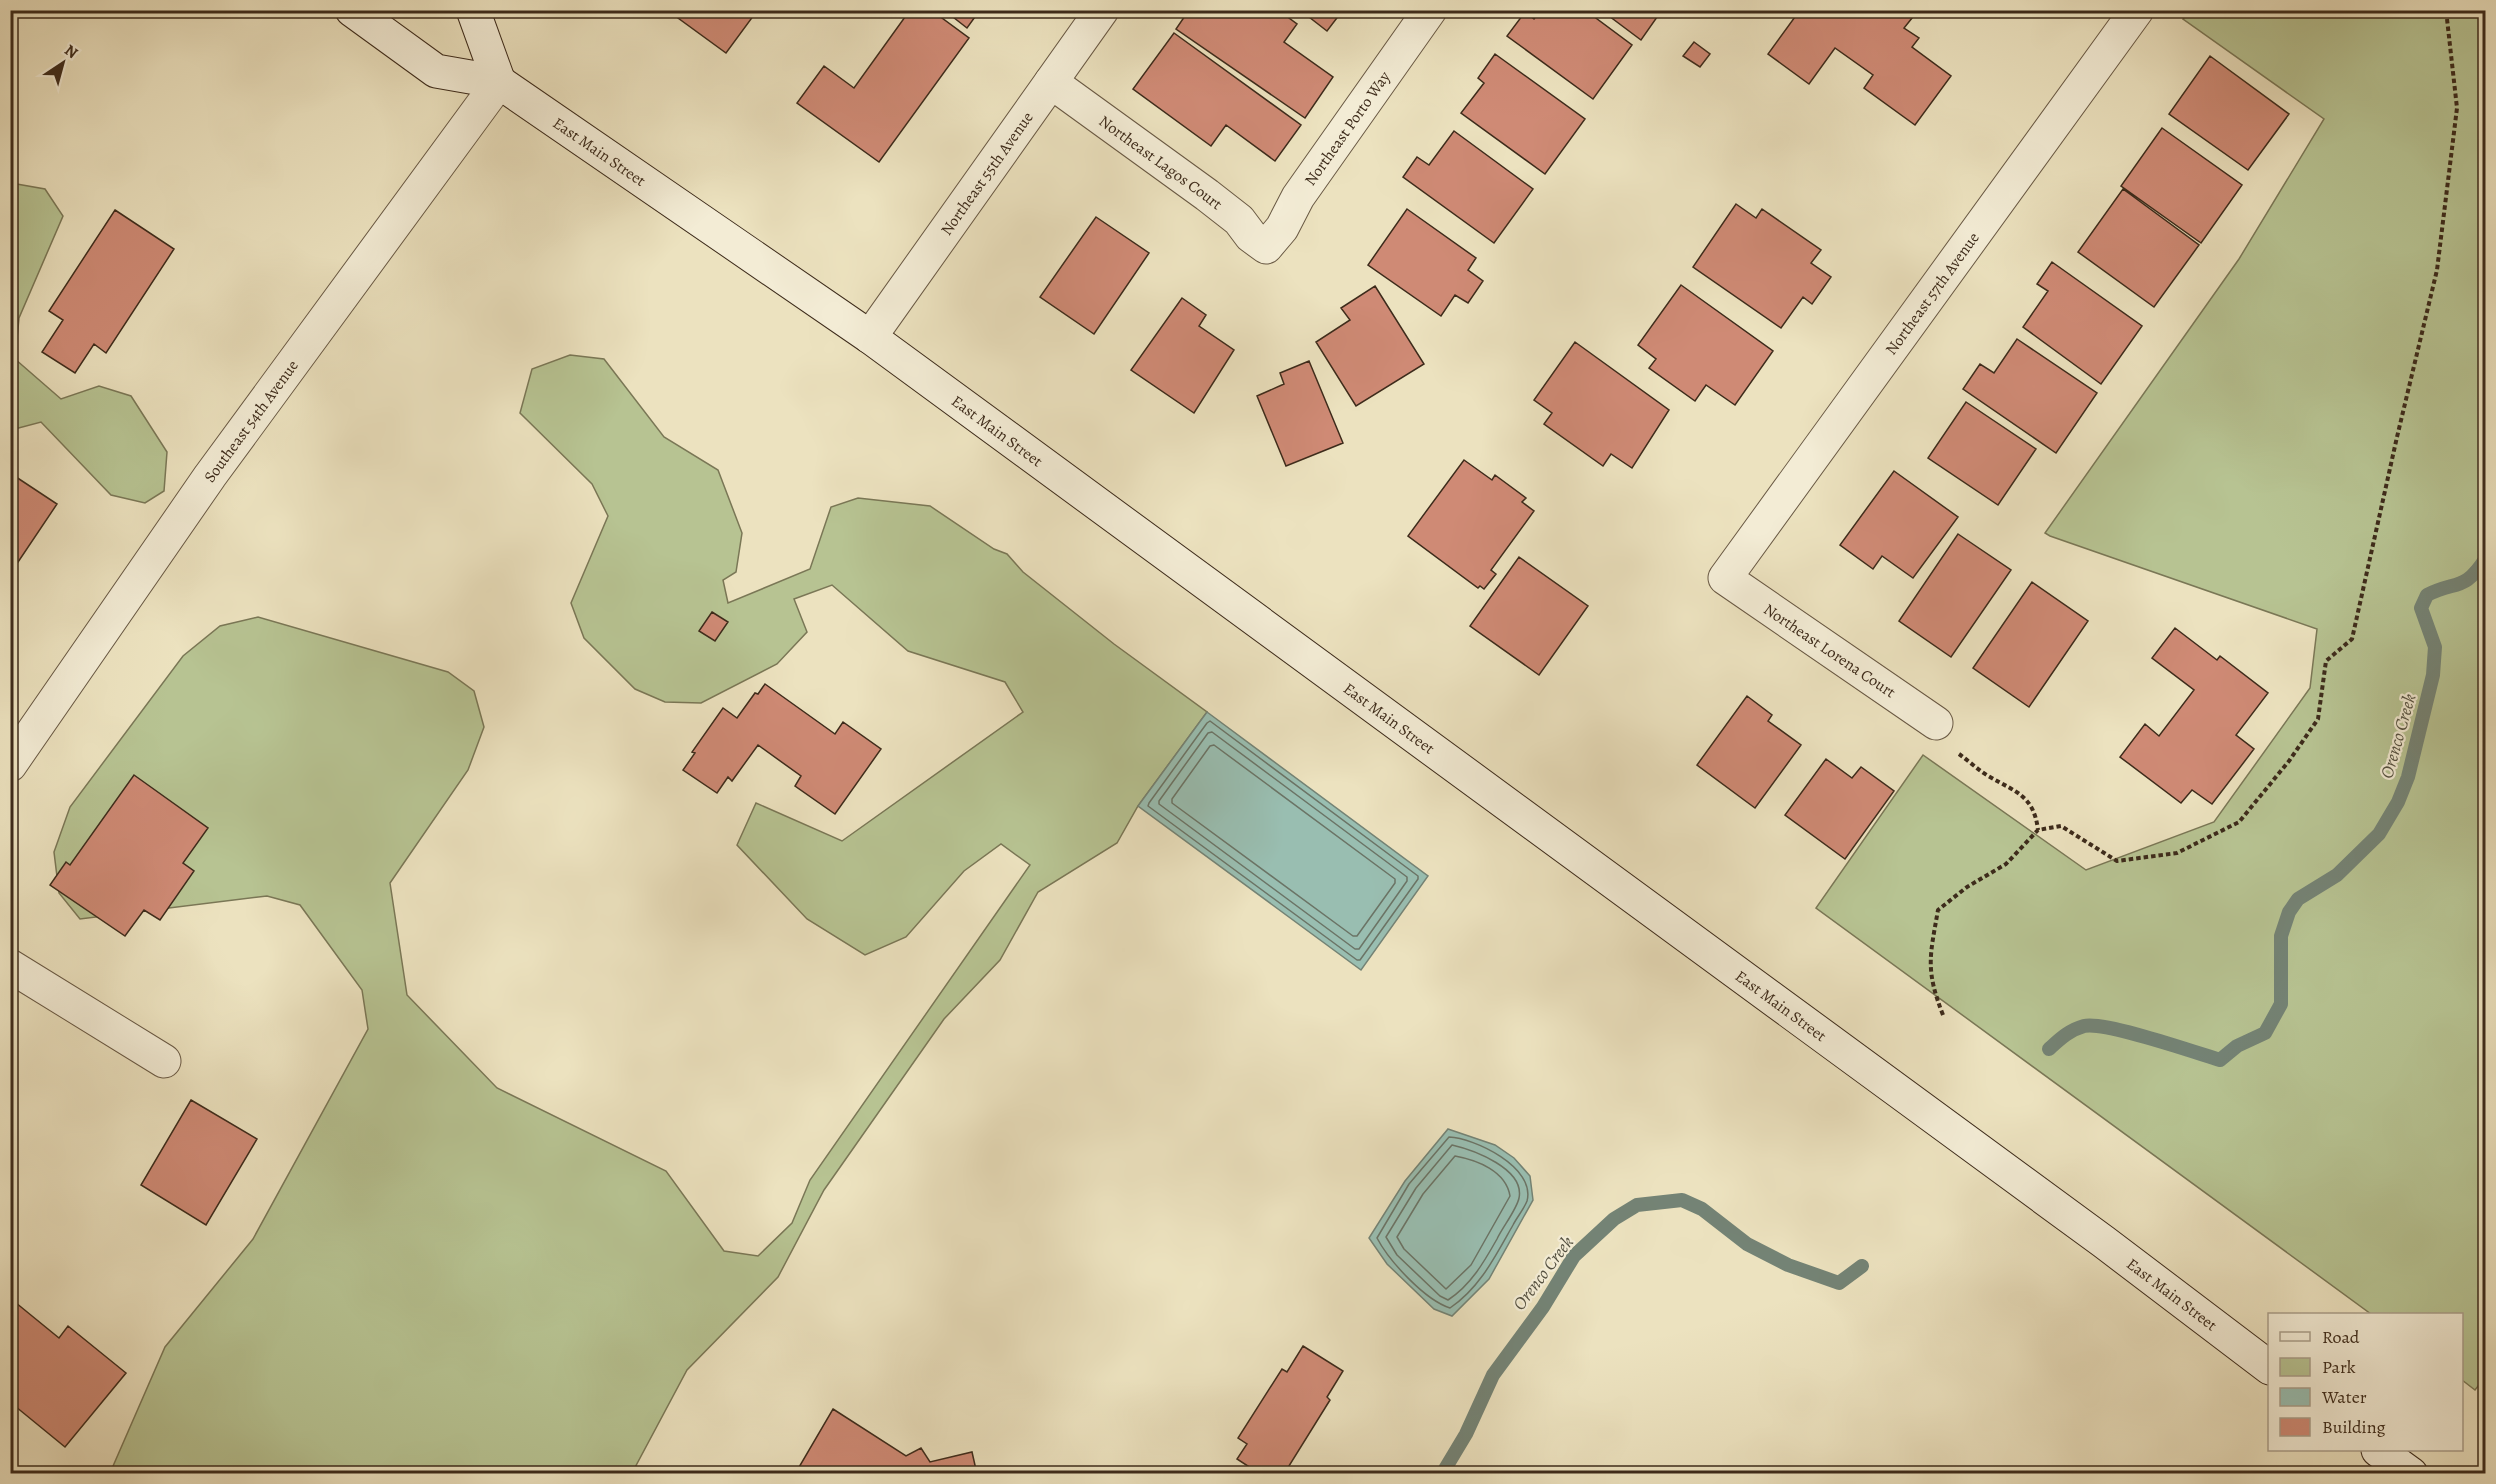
<svg xmlns="http://www.w3.org/2000/svg" width="2496" height="1484" viewBox="0 0 2496 1484" font-family="Alegreya,serif">
<style>
.green{fill:#b7c392;stroke:#7a7756;stroke-width:1.5}
.water{fill:#99beb1;stroke:#748375;stroke-width:1.5}
.lines{fill:none;stroke-linecap:round;stroke-linejoin:round}
.shore{stroke:#6b7466;stroke-width:1.5}
.stream{stroke:#748375;stroke-width:14}
.building{fill:#cf8a75;stroke:#3d2b1b;stroke-width:1.5}
.street-casing{stroke:#695944;stroke-width:35}
.secondary-casing{stroke:#3d2b1b;stroke-width:35}
.path{stroke:#3d2b1b;stroke-width:4;stroke-dasharray:4.5 3;stroke-linecap:butt}
.street{stroke:#f3ecd5;stroke-width:33}
.secondary{stroke:#f3ecd5;stroke-width:33}
.labels{text-anchor:middle;stroke-width:4.5;stroke-linejoin:round;paint-order:stroke}
.street-label{font-size:16px;fill:#3d2b1b;stroke:#f3ecd5}
.water-label{font-size:18px;font-style:italic;fill:#545040;stroke:#f3ecd5}
</style>
<rect width="100%" height="100%" fill="#ece2bf"/>
<filter id="stains"><feTurbulence type="fractalNoise" baseFrequency=".00333" numOctaves="4"/><feColorMatrix values="0 0 0 0 .2 0 0 0 0 .09 0 0 0 0 .02 0 0 0 .5 -.17"/></filter>
<radialGradient id="worn" r=".72"><stop offset=".6" stop-color="#630" stop-opacity="0"/><stop offset="1" stop-color="#630" stop-opacity=".3"/></radialGradient>
<!-- green -->
<path class="green" d="M2190 10 2485 11 2486 1376 2475 1390 2462 1380V1314H2371L1816 908 1923 755 2086 870 2214 822 2310 688 2317 629 2050 536 2045 533 2239 259 2324 119 2183 19Z
M11 183 45 189 63 216 19 318 15 359 61 399 99 386 131 396 167 452 164 491 145 503 111 495 41 422 11 430Z
M570 355 604 359 664 437 718 470 742 533 736 572 723 580 728 603 810 569 831 507 858 498 930 506 994 549 1007 554 1023 572 1114 644 1207 712 1138 806 1117 843 1038 892 1000 960 944 1019 824 1190 778 1277 687 1370 632 1473H110L165 1347 253 1239 368 1029 362 990 300 905 267 896 80 919 59 893 54 852 70 807 183 656 220 626 258 617 448 672 474 691 484 727 468 770 390 883 407 995 497 1088 666 1171 724 1251 758 1256 792 1223 810 1180 1030 865 1001 844 964 871 906 937 865 955 807 919 737 845 756 803 842 841 1023 712 1005 682 908 651 832 585 794 599 807 632 777 664 701 703 665 702 635 689 584 638 571 603 608 516 592 484 520 413 532 369Z"/>
<!-- water -->
<path class="water" d="M1207 712 1428 876 1361 970 1138 806Z
M1448 1129 1495 1145 1514 1158 1530 1176 1533 1200 1489 1279 1452 1316 1434 1309 1387 1264 1369 1238 1405 1181Z"/>
<g class="lines">
<!-- shore -->
<path class="shore" d="M1210 721 1418 876V879L1360 960H1357L1148 806 1149 803 1207 723Z
M1212 732 1407 877V881L1359 949H1355L1159 804V801L1208 733Z
M1214 745 1395 879V883L1357 936H1353L1172 803V799L1210 746Z
M1449 1137C1474 1138 1536 1167 1527 1201 1524 1209 1517 1217 1513 1225 1496 1255 1480 1288 1450 1308 1425 1300 1389 1261 1377 1238L1409 1184Z
M1452 1145C1474 1150 1525 1169 1519 1198 1517 1209 1502 1228 1497 1239 1484 1262 1471 1285 1448 1300L1440 1296 1397 1255 1386 1237 1416 1188Z
M1455 1156C1477 1160 1506 1171 1510 1196L1471 1265 1446 1289 1404 1249 1397 1237 1423 1194Z"/>
<!-- stream -->
<path class="stream" d="M2049 1049C2059 1040 2069 1030 2084 1026 2105 1021 2194 1052 2220 1060L2237 1046 2265 1033 2281 1004V936L2289 912 2298 899 2337 875 2379 834 2398 802 2408 777 2433 675 2435 647 2421 608 2427 595C2457 580 2464 592 2486 558
M1442 1474 1466 1434 1493 1375 1543 1307 1574 1256 1614 1219 1637 1205 1682 1200 1702 1209 1747 1244 1788 1265 1839 1283 1862 1266"/>
</g>
<!-- building -->
<path class="building" d="M667 10H747L754 15 726 53Z
M910 10H931L969 38 879 162 797 103 824 66 854 88Z
M944 10H980L967 28Z
M1189 10H1278L1297 24 1284 42 1333 77 1305 118 1176 29Z
M1300 10H1343L1327 31Z
M1540 10H1585L1632 45 1593 99 1507 36 1525 12 1534 19Z
M1601 10H1662L1641 40Z
M1800 10H1902L1912 18 1904 28 1919 38 1912 47 1951 76 1915 125 1864 88 1873 75 1835 48 1809 84 1768 54Z
M1174 33 1301 125 1275 161 1226 125 1211 146 1133 89Z
M1694 42 1710 54 1700 67 1683 56Z
M1495 54 1585 119 1545 174 1461 113 1484 83 1478 78Z
M2210 56 2289 114 2248 170 2169 114Z
M2162 128 2242 185 2201 243 2121 186Z
M1454 131 1533 189 1494 243 1403 177 1417 157 1429 165Z
M2123 189 2199 245 2154 307 2078 252Z
M1736 204 1756 218 1762 209 1821 250 1811 263 1831 277 1812 304 1803 297 1781 328 1693 267Z
M1407 209 1476 258 1468 270 1483 281 1468 303 1455 295 1441 316 1368 265Z
M115 210 174 249 106 353 94 344 75 373 42 352 63 320 49 311Z
M1096 217 1149 253 1094 334 1040 297Z
M2052 262 2142 326 2101 384 2023 327 2048 291 2037 284Z
M1681 285 1773 351 1735 405 1706 385 1695 401 1649 368 1656 359 1638 345Z
M1375 286 1424 364 1356 406 1316 342 1350 320 1341 308Z
M1182 298 1206 315 1199 326 1234 350 1194 413 1131 370Z
M2017 339 2097 393 2056 453 1963 389 1980 364 1994 373Z
M1575 342 1669 410 1632 468 1611 454 1603 466 1544 424 1552 413 1534 400Z
M1309 361 1343 443 1286 466 1257 396 1284 384 1280 373Z
M1966 402 2036 449 1998 505 1928 458Z
M1464 460 1492 480 1495 475 1526 498 1522 502 1534 511 1491 570 1496 574 1484 589 1480 586 1478 588 1408 536Z
M1894 471 1958 517 1913 578 1882 556 1873 569 1840 545Z
M10 473 57 504 10 574Z
M1958 534 2011 570 1951 657 1899 621Z
M1519 557 1588 606 1539 675 1470 626Z
M2032 582 2088 621 2029 707 1973 668Z
M712 612 728 622 715 641 699 631Z
M2175 628 2217 660 2220 656 2268 693 2236 735 2254 749 2212 804 2192 790 2181 803 2120 757 2145 724 2159 736 2194 690 2152 658Z
M765 684 835 734 843 722 881 749 835 814 795 786 801 776 758 745 732 781 728 777 717 793 683 770 695 753 692 752 723 708 737 718 755 693 758 694Z
M1747 696 1772 715 1768 721 1801 745 1755 808 1697 765Z
M1826 759 1852 778 1861 767 1894 791 1845 859 1785 815Z
M134 775 208 828 183 863 194 871 160 920 144 910 125 936 50 885 66 862 70 865Z
M191 1100 257 1139 206 1225 141 1185Z
M10 1298 59 1338 68 1326 126 1373 65 1447 10 1402Z
M1303 1346 1343 1371 1327 1397 1330 1400 1284 1474H1260L1237 1459 1247 1444 1238 1438 1282 1369 1287 1372Z
M833 1409 906 1456 921 1448 930 1462 972 1452 977 1474H795Z"/>
<g class="lines">
<!-- street casing -->
<g class="street-casing">
<g id="street">
<path id="s1" d="M1051 82 1207 195 1239 220 1251 236 1266 247 1282 228 1298 197 1430 10"/>
<path id="s2" d="M870 337 1102 10"/>
<path id="s3" d="M1936 723 1725 578 2137 10"/>
<path id="s4" d="M10 765 210 476 499 82"/>
<path d="M10 966 164 1061"/>
</g>
</g>
<!-- secondary casing -->
<g class="secondary-casing">
<g id="secondary">
<path id="s5" d="M352 10 436 71 499 82 870 337 2104 1242 2270 1368"/>
<path d="M473 10 499 82"/>
<path d="M2378 1450 2411 1474"/>
</g>
</g>
<!-- path -->
<path class="path" d="M1959 754C1969 761 1979 771 1990 777 2016 792 2034 796 2038 830
M1943 1015C1925 969 1930 956 1938 910L1967 887 2006 864 2038 830 2061 826 2117 861 2177 853 2239 822 2289 761 2318 719 2326 661 2352 639 2397 437 2437 270 2457 108 2446 10"/>
<!-- street -->
<use href="#street" class="street"/>
<!-- secondary -->
<use href="#secondary" class="secondary"/>
</g>
<g class="labels">
<!-- street labels -->
<g class="street-label">
<text dy="6" stroke="none"><textPath href="#s1" startOffset="416">Northeast Porto Way</textPath></text>
<text dy="6" stroke="none"><textPath href="#s5" startOffset="290">East Main Street</textPath></text>
<text dy="6" stroke="none"><textPath href="#s1" startOffset="136">Northeast Lagos Court</textPath></text>
<text dy="6" stroke="none"><textPath href="#s2" startOffset="201">Northeast 55th Avenue</textPath></text>
<text dy="6" stroke="none"><textPath href="#s3" startOffset="608">Northeast 57th Avenue</textPath></text>
<text dy="6" stroke="none"><textPath href="#s4" startOffset="420">Southeast 54th Avenue</textPath></text>
<text dy="6" stroke="none"><textPath href="#s5" startOffset="776">East Main Street</textPath></text>
<text transform="translate(1830 650) rotate(34)" y="6">Northeast Lorena Court</text>
<text dy="6" stroke="none"><textPath href="#s5" startOffset="1262">East Main Street</textPath></text>
<text dy="6" stroke="none"><textPath href="#s5" startOffset="1748">East Main Street</textPath></text>
<text dy="6" stroke="none"><textPath href="#s5" startOffset="2234">East Main Street</textPath></text>
</g>
<!-- water labels -->
<g class="water-label">
<text transform="translate(2398 736) rotate(-74)" y="6">Orenco Creek</text>
<text transform="translate(1543 1273) rotate(-53)" y="6">Orenco Creek</text>
</g>
</g>
<!-- margin -->
<rect width="2496" height="1484" fill="none" stroke="#ece2bf" stroke-width="36"/>
<rect x="12" y="12" width="2472" height="1460" fill="none" stroke="#3d2b1b" stroke-width="3"/>
<rect x="18" y="18" width="2460" height="1448" fill="none" stroke="#3d2b1b" stroke-width="1.5"/>
<!-- legend -->
<rect x="2268" y="1313" width="195" height="138" fill="#f3ecd5" stroke="#aa9f8b" stroke-width="1.5"/>
<rect x="2280" y="1332" width="30" height="9" fill="#f3ecd5" stroke="#aa9f8b" stroke-width="1.5"/>
<text x="2322" y="1343" font-size="18" fill="#3d2b1b">Road</text>
<rect x="2280" y="1358" width="30" height="18" fill="#b7c392" stroke="#aa9f8b" stroke-width="1.5"/>
<text x="2322" y="1373" font-size="18" fill="#3d2b1b">Park</text>
<rect x="2280" y="1388" width="30" height="18" fill="#99beb1" stroke="#aa9f8b" stroke-width="1.5"/>
<text x="2322" y="1403" font-size="18" fill="#3d2b1b">Water</text>
<rect x="2280" y="1418" width="30" height="18" fill="#cf8a75" stroke="#aa9f8b" stroke-width="1.5"/>
<text x="2322" y="1433" font-size="18" fill="#3d2b1b">Building</text>
<!-- north arrow -->
<g transform="translate(63 63) rotate(36)" stroke="#f3ecd5" stroke-width="4.5" paint-order="stroke">
<path d="M0-4.5L10 22L0 15L-10 22Z" fill="#3d2b1b"/>
<text y="-9" font-size="16" font-weight="bold" text-anchor="middle" fill="#3d2b1b">N</text>
</g>
<rect width="100%" height="100%" filter="url(#stains)"/>
<rect width="100%" height="100%" fill="url(#worn)"/>
</svg>
